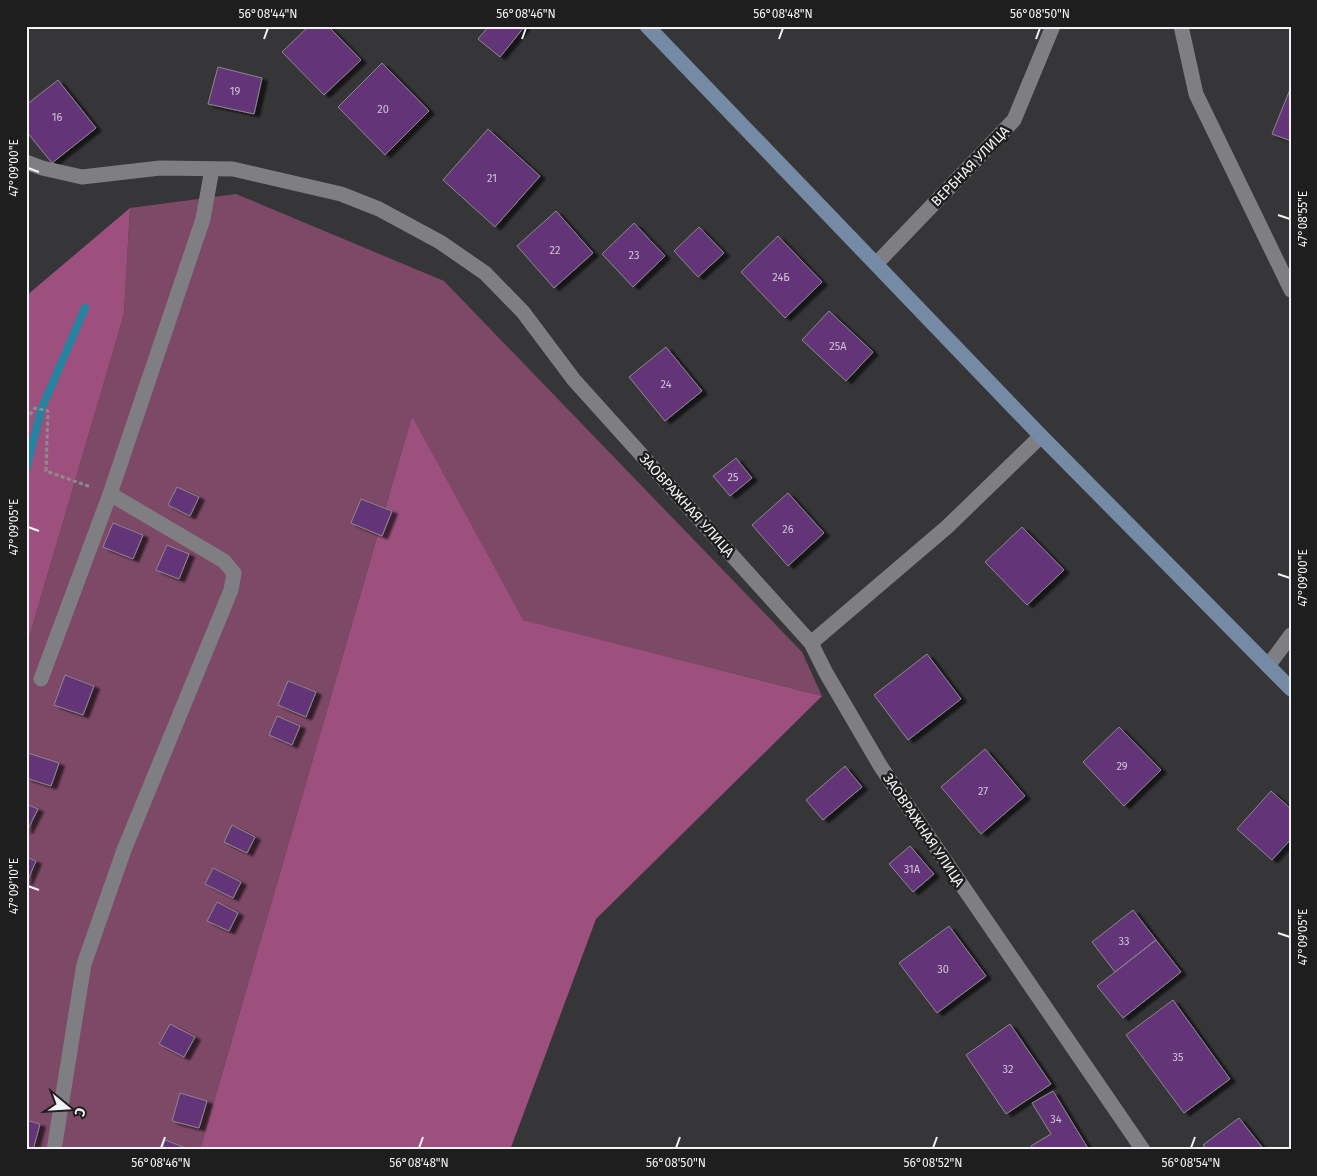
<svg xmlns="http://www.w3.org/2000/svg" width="1317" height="1176" viewBox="0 0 1317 1176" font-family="'Fira Sans',sans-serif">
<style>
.green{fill:#7e4867}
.forest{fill:#9d507e}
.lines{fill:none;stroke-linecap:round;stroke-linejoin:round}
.stream{stroke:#26839f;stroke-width:8}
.building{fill:#633578;stroke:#8a888b;filter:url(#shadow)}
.path{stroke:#8c8c8f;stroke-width:3;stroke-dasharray:4 2.5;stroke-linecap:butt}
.lane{stroke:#7f7f83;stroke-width:15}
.street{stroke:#7f7f83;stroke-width:15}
.secondary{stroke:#748aa5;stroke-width:15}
.ticks{fill:none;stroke:#f3f3f5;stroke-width:2}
.labels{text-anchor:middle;stroke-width:5;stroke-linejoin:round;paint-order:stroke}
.number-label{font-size:11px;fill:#cfc4d6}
.street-label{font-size:14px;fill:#f3f3f5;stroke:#1e1e1f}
.neatline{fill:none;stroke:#f3f3f5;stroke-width:2}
.ticks-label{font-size:12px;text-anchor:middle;fill:#f3f3f5}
</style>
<defs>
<filter id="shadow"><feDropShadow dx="5.5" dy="3" stdDeviation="1" flood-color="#0009"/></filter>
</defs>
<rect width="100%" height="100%" fill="#363639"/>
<!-- green -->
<path class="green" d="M236 194 444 281 802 652 822 696 522 620 412 416 200 1150H26V648L124 314 130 208Z"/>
<!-- forest -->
<path class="forest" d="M130 208 124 314 26 648V296Z
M412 416 523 620 822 696 596 919 510 1150H200Z"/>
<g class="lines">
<!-- stream -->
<path class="stream" d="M26 470 41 410 85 308"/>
</g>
<!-- building -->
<path class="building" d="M309 26H328L361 60 324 95 282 52Z
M489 26H525L500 57 478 39Z
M382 63 429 111 385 155 338 107Z
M218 67 262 78 254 114 208 104Z
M58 80 96 128 52 163 26 131V105Z
M1291 87V141L1272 134Z
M488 129 540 176 495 227 443 180Z
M556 211 593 253 554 288 517 246Z
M634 223 665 256 633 287 602 254Z
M699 227 724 253 698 277 674 251Z
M778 236 822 282 785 318 741 272Z
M829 311 873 352 846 381 802 340Z
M666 347 702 391 665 421 629 377Z
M736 458 752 478 730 496 713 476Z
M177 487 199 497 190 516 168 505Z
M788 493 824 533 788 566 752 525Z
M361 499 392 511 382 536 351 523Z
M113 523 143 535 133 559 103 547Z
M1022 527 1064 570 1027 605 985 562Z
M167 545 189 554 179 579 156 570Z
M927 654 961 699 908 740 874 695Z
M65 675 94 686 83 715 54 705Z
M288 681 316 692 306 717 278 705Z
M277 716 300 726 292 745 269 735Z
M1119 727 1161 770 1124 806 1083 762Z
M985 749 1025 796 981 834 941 787Z
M28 753 59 763 51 786 26 778Z
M845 766 862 787 823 820 806 800Z
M1271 791 1291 809V839L1272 860 1237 829Z
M26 804 38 809 27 831 26 830Z
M232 825 255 837 247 853 224 842Z
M910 846 934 874 913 892 889 864Z
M26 857 36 861 26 884Z
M213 868 241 882 233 898 205 884Z
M217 902 238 913 229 931 207 921Z
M1133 910 1156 940 1115 972 1092 942Z
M949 926 986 976 937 1013 899 963Z
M1156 940 1181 972 1123 1018 1097 986Z
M1173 1000 1230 1079 1184 1113 1126 1035Z
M170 1024 195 1037 184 1057 159 1044Z
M1010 1024 1051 1084 1006 1114 966 1055Z
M1053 1091 1089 1150H1033L1031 1146 1051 1134 1032 1103Z
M180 1093 207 1101 199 1128 172 1121Z
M1239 1118 1262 1147 1258 1150H1207L1203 1145Z
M26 1120 40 1124 33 1150 26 1149Z
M165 1140 191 1150H162Z"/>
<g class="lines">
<!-- path -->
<path class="path" d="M26 420 35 408 48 411 46 471 91 487"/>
<!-- lane -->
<path class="lane" d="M41 679 110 494
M54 1150 84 964 124 850 231 590 234 573 224 561 110 494 203 219 212 169"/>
<!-- street -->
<path class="street" d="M1181 26 1196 94 1291 290
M26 162 42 168 82 177 160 168 233 169 341 194 379 209 440 242 485 273 523 312 574 380 811 643 826 673 881 767 1143 1150
M876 264 1014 120 1053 26
M811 643 947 527 1041 436
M1268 666 1291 635"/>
<!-- secondary -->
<path class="secondary" d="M647 26 1041 436 1291 689"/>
</g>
<!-- ticks -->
<path class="ticks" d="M264 39 268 28M522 39 526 28M779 39 783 28M1036 39 1040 28M28 168 39 172M1278 215 1290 219M28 527 39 531M1278 574 1290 578M28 886 39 890M1278 933 1290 937M161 1148 165 1137M419 1148 423 1137M676 1148 680 1137M933 1148 937 1137M1191 1148 1195 1137"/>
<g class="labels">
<!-- number labels -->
<g class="number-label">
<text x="235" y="95">19</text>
<text x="383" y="113">20</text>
<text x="57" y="121">16</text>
<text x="492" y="182">21</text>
<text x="555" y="254">22</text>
<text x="634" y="259">23</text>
<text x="781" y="281">24Б</text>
<text x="838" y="350">25А</text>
<text x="666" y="388">24</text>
<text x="733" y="481">25</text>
<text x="788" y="533">26</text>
<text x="1122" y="770">29</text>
<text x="983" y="795">27</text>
<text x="912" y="873">31А</text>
<text x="1124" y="945">33</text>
<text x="943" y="973">30</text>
<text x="1178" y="1061">35</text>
<text x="1008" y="1073">32</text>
<text x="1056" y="1123">34</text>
</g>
<!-- street labels -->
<g class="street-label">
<text transform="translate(970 166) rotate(-46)" y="5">ВЕРБНАЯ УЛИЦА</text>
<text transform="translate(687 505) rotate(48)" y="5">ЗАОВРАЖНАЯ УЛИЦА</text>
<text transform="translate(924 830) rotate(56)" y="5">ЗАОВРАЖНАЯ УЛИЦА</text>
</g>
</g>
<!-- border -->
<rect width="1317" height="1176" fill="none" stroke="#1e1e1f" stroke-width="55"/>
<!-- north arrow -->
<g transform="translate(68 1108) rotate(108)" stroke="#1e1e1f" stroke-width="4" paint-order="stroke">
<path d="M0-4L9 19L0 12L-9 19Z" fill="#f3f3f5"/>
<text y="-8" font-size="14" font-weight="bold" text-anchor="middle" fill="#f3f3f5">С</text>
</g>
<rect x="28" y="28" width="1262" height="1120" class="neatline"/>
<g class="ticks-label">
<text x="268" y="18">56°08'44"N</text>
<text x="526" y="18">56°08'46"N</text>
<text x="783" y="18">56°08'48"N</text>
<text x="1040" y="18">56°08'50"N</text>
<text transform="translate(14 168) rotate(-90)" y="4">47°09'00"E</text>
<text transform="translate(1303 219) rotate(-90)" y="4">47°08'55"E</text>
<text transform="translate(14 527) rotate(-90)" y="4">47°09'05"E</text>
<text transform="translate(1303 578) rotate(-90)" y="4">47°09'00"E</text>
<text transform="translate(14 886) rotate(-90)" y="4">47°09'10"E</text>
<text transform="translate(1303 937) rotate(-90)" y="4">47°09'05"E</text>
<text x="161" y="1167">56°08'46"N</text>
<text x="419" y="1167">56°08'48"N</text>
<text x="676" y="1167">56°08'50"N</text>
<text x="933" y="1167">56°08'52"N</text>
<text x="1191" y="1167">56°08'54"N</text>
</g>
</svg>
